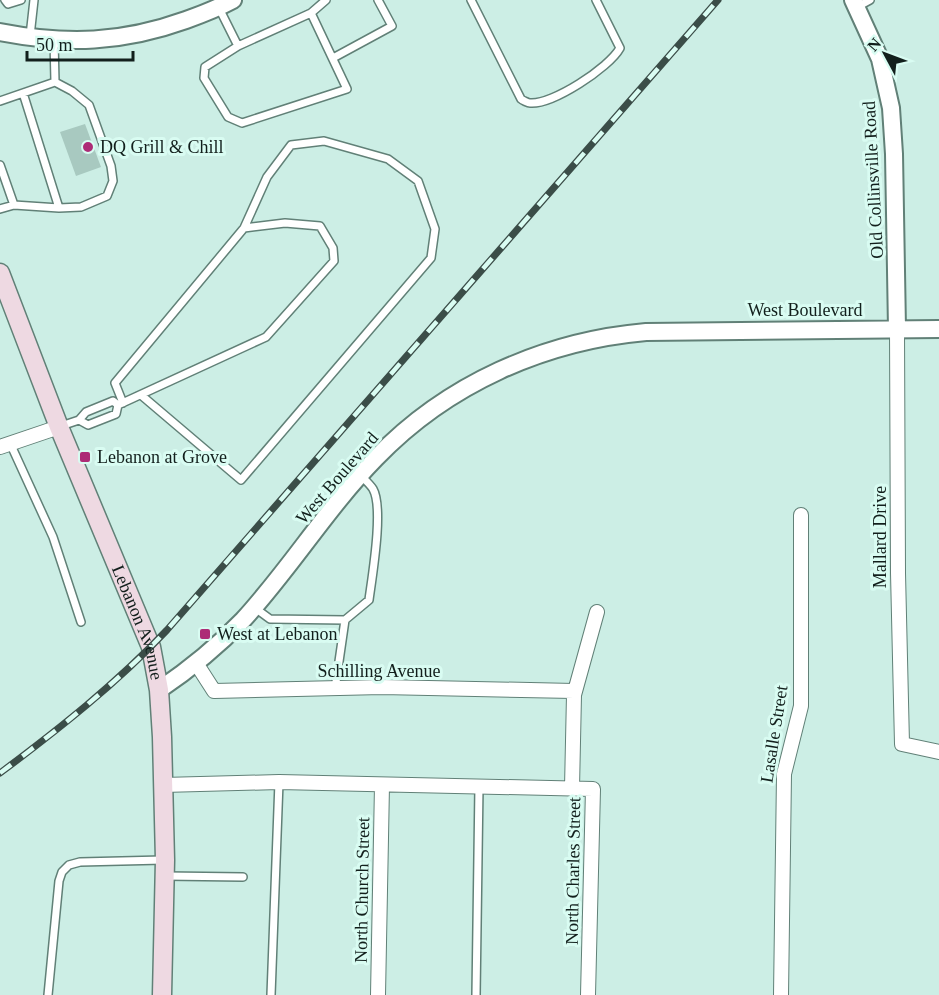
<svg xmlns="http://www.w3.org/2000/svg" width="939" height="995" viewBox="0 0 939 995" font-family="Georgia,serif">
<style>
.building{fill:#a8c9c0}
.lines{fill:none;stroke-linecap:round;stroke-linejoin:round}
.service-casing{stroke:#618077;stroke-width:10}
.minor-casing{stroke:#618077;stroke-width:16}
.tertiary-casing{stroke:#618077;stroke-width:20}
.secondary-casing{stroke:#618077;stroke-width:21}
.service{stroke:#fff;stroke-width:7}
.minor{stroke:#fff;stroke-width:14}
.tertiary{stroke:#fff;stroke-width:16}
.secondary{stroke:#eed9e2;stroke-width:18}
.rail-casing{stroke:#3b4d48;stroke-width:7}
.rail{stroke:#d9fcf2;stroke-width:4.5;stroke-dasharray:14;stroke-linecap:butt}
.poi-dot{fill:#ad2b76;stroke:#d9fcf2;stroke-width:2}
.labels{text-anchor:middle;stroke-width:6;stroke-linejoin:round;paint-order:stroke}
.poi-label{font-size:18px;fill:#121f1c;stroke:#d9fcf2;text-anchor:start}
.street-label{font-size:18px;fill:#121f1c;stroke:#d9fcf2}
</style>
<rect width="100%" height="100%" fill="#cceee5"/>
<!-- building -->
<path class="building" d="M85 124 101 167 76 176 60 132Z"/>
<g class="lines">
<!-- service casing -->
<g class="service-casing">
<path id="service" d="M5 0 8 4 21 0
M471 0 521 99C522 100 528 103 530 103 552 105 609 68 620 48L596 0
M857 7 870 0
M219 8 238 46 205 67 204 78 228 117 242 123 347 89 311 13 238 46
M311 13 326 0
M30 36 34 0
M333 58 392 26 378 0
M23 93 59 208
M0 101 55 82 54 40
M0 165 14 205 0 209
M14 205 59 208 81 207 107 196 113 181 111 166 89 105 72 91 55 82
M141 395 241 480 431 258 435 229 418 181 388 159 324 141 291 145 267 177 244 228
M79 420 88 425 116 414 118 405
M61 426 79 420 86 412 113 401 118 405 266 337 334 261 333 248 320 226 285 223 244 228 115 383 123 403
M10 443 53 537 81 622
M255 608 270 619 345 620 335 689
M345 620 369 600C372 577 384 508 373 489 370 484 364 479 360 475
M165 876 243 877
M48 995 59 881 62 872 69 865 80 862 163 860
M271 995 279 782
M476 995 479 786"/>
</g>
<!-- minor casing -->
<g class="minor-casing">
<path id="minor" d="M897 329 898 573 902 744 939 752
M0 447 59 427
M196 663 214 691 382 687 574 691V695
M163 785 279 782 593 789 588 995
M572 788 574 695 597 612
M378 995 382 785
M781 995 784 774 801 706V515"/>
</g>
<!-- tertiary casing -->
<g class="tertiary-casing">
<path id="tertiary" d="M853 0 880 59 891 108 894 154 897 329
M0 32C67 45 122 43 186 20 203 14 218 8 233 0
M159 690C190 669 217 647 243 620 290 569 327 508 376 458 447 384 544 341 646 332L939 329"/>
</g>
<!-- secondary casing -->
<g class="secondary-casing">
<g id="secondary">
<path id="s1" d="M0 273 59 427 151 647 159 690 162 737 165 860 162 995"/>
</g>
</g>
<!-- service -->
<use href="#service" class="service"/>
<!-- minor -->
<use href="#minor" class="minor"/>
<!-- tertiary -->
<use href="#tertiary" class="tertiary"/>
<!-- secondary -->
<use href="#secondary" class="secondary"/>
<!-- rail casing -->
<g class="rail-casing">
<path id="rail" d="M0 773C59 729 117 683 167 630L718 0"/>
</g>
<!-- rail -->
<use href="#rail" class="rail"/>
</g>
<!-- markers -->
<g class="poi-dot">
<circle cx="88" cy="147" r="6"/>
<rect x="79" y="451" width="12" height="12" rx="3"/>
<rect x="199" y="628" width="12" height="12" rx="3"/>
</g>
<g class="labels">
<!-- poi labels -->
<g class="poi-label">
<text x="100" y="153">DQ Grill &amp; Chill</text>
<text x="97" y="463">Lebanon at Grove</text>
<text x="217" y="640">West at Lebanon</text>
</g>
<!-- street labels -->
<g class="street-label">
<text transform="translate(873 180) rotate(-93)" y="6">Old Collinsville Road</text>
<text x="805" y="316">West Boulevard</text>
<text transform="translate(337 478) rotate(-49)" y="6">West Boulevard</text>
<text transform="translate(880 537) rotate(-90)" y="6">Mallard Drive</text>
<text dy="6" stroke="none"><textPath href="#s1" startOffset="376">Lebanon Avenue</textPath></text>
<text x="379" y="677">Schilling Avenue</text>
<text transform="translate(774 734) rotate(-81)" y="6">Lasalle Street</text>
<text transform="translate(573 871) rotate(-89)" y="6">North Charles Street</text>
<text transform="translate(362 890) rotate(-89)" y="6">North Church Street</text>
</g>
</g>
<!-- north arrow -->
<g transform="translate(885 54) rotate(311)" stroke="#d9fcf2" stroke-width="4.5" paint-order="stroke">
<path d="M0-4.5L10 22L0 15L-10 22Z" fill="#121f1c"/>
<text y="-9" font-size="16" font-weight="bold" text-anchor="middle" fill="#121f1c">N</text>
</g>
<!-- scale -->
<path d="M27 51v9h106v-9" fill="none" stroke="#121f1c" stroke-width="3"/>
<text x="36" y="51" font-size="18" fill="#121f1c" stroke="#d9fcf2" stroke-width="4.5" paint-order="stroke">50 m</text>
</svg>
